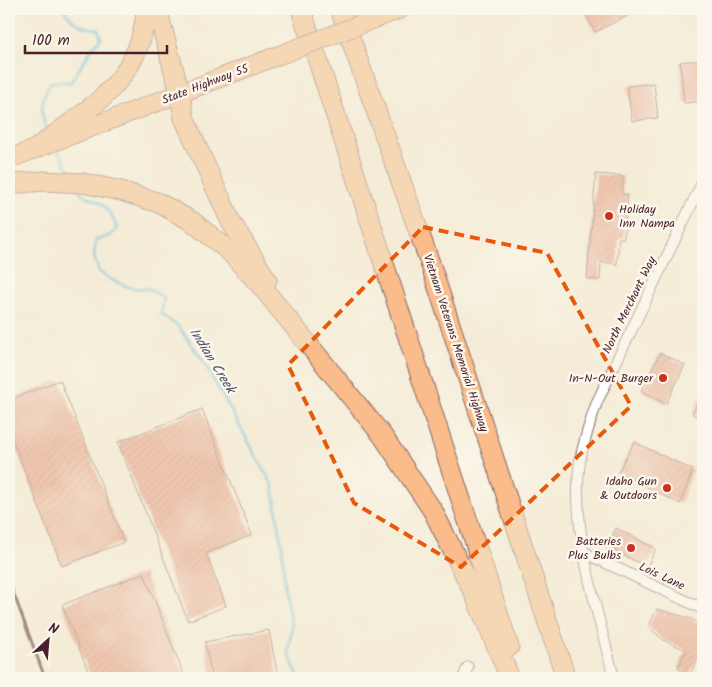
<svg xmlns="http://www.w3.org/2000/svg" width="712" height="687" viewBox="0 0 712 687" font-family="Kalam,sans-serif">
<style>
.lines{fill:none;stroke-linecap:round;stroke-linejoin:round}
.stream{stroke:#60b9de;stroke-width:3}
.building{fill:url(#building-hatch)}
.minor-casing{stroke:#866767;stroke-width:12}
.trunk-casing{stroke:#866767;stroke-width:20}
.motorway-casing{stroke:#866767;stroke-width:21}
.minor{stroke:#fff;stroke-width:10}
.trunk{stroke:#f9bc8a;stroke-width:18}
.motorway{stroke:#f9bc8a;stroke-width:19}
.rail{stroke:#4a1f2b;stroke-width:3}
.trunk-bridge-casing{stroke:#866767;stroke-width:20;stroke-linecap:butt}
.trunk-bridge{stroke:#f9bc8a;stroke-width:18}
.marked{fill:none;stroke:#e8590c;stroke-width:4;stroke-dasharray:10 6;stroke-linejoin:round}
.poi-dot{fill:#c8321e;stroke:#fbf7ec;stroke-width:2}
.labels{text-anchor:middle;stroke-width:5;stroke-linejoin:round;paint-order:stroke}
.street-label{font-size:12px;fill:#4a1f2b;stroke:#fbf7ec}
.poi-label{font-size:12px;fill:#4a1f2b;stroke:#fbf7ec;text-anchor:end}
.water-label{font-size:14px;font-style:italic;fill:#52556a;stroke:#fbf7ec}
</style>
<defs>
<pattern id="building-hatch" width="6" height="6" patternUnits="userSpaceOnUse" patternTransform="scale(1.25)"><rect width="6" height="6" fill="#eb9880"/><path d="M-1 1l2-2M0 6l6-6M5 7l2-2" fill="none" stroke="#c07b69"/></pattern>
</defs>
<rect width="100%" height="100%" fill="#fbf7ec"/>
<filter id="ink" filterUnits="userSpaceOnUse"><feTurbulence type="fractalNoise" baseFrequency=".02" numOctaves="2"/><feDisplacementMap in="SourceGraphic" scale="10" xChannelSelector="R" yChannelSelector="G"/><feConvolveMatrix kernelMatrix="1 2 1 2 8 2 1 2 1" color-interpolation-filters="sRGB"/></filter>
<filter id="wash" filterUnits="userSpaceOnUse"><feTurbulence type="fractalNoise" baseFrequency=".0096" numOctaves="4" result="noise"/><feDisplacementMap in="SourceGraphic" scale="20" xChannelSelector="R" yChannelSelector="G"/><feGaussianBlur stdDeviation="1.12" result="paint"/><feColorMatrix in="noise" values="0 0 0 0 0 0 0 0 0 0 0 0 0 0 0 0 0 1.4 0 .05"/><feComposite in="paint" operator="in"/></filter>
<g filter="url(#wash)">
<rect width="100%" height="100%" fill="#f4ecd7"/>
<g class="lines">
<!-- stream -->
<path class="stream" d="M48 132C39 114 40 100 51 82H71L91 50 101 38 98 29C83 28 74 24 65 11L66 9
M56 147 72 176
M78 188C84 198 90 197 99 202 109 209 114 218 117 229L110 236 96 240 94 257 99 272 114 281 131 288 149 289 164 298 161 314 178 326 204 362 273 486 282 548 285 593 292 626 288 652 299 678"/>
</g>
<g id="blocks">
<!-- building -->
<path class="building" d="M583 9H641L595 32Z
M702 60 703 101 684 103 680 62Z
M654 83 658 118 632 121 627 86Z
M596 174 623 176 622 194H628L624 238H619L617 264 601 262 600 280 587 279Z
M660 353 685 365 666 404 641 391Z
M60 380 124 542 62 566 9 431V400Z
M703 391V419L692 414Z
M202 409 252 535 206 553 226 606 188 621 118 442Z
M634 442 693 470 680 504 618 472Z
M616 528 656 549 647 567 607 547Z
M144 573 185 678H91L62 605Z
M657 609 689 618 703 625V659L698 657 690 675 678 668 686 650 665 641 648 627Z
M269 630 278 678H212L205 642Z"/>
</g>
</g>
<g filter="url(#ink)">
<use href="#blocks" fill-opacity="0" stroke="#866767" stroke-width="1"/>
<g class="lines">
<!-- minor casing -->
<g class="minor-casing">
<path id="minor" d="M583 552 703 609
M463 678 468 667
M614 678C598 612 570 529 580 461 584 440 590 422 597 402L703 181"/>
</g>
<!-- trunk casing -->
<g class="trunk-casing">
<path id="trunk" d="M372 20 401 9
M9 159 295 49"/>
</g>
<!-- motorway casing -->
<g class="motorway-casing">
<path id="motorway" d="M157 9 180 93 184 118 231 222 267 280
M301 9 509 647
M340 9 430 263 566 678
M38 147C89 109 142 80 146 9
M9 184 44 181 83 183 121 191 159 203 193 222 229 251 261 286 382 435 433 511 474 593 510 678"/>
</g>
<!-- minor -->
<use href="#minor" class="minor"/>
<!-- trunk -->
<use href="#trunk" class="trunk"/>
<!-- motorway -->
<use href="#motorway" class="motorway"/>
<!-- rail -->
<path class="rail" d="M9 581 45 678"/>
<!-- trunk-bridge casing -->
<g class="trunk-bridge-casing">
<path id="trunk-bridge" d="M295 49 372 20"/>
</g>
<!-- trunk-bridge -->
<use href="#trunk-bridge" class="trunk-bridge"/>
</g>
</g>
<!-- marked area -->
<path d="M0 0H712V687H0ZM423 227 547 253 631 406 461 567 354 503 288 365Z" fill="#f4ecd7" fill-opacity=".55" fill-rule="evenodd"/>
<path class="marked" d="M423 227 547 253 631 406 461 567 354 503 288 365Z"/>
<!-- markers -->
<g class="poi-dot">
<circle cx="609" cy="216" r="5"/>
<circle cx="663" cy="378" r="5"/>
<circle cx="667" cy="488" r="5"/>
<circle cx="631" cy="548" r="5"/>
</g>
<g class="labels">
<!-- street labels -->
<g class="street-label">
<text transform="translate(205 84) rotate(-21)" y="4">State Highway 55</text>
<text transform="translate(629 305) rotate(-64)" y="4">North Merchant Way</text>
<text transform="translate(456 343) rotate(72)" y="4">Vietnam Veterans Memorial Highway</text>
<text transform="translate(662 576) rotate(25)" y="4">Lois Lane</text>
</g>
<!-- poi labels -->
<g class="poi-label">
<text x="619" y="213" text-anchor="start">Holiday<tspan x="619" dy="14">Inn Nampa</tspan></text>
<text x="653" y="382">In-N-Out Burger</text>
<text x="657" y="485">Idaho Gun<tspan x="657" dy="14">&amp; Outdoors</tspan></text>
<text x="621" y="545">Batteries<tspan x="621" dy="14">Plus Bulbs</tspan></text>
</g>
<!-- water labels -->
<g class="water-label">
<text transform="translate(213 360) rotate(58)" y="5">Indian Creek</text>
</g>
</g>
<!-- margin -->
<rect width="712" height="687" fill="none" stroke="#fbf7ec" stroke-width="30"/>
<!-- north arrow -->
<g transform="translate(48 640) rotate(26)" stroke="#fbf7ec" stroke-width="4" paint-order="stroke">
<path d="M0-4L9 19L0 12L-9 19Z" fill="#4a1f2b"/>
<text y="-8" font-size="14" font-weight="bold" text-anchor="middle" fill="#4a1f2b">N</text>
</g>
<!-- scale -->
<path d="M25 45v8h142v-8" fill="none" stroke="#4a1f2b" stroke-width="2.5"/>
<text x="32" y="45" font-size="15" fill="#4a1f2b" stroke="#fbf7ec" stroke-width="4" paint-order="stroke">100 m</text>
</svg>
